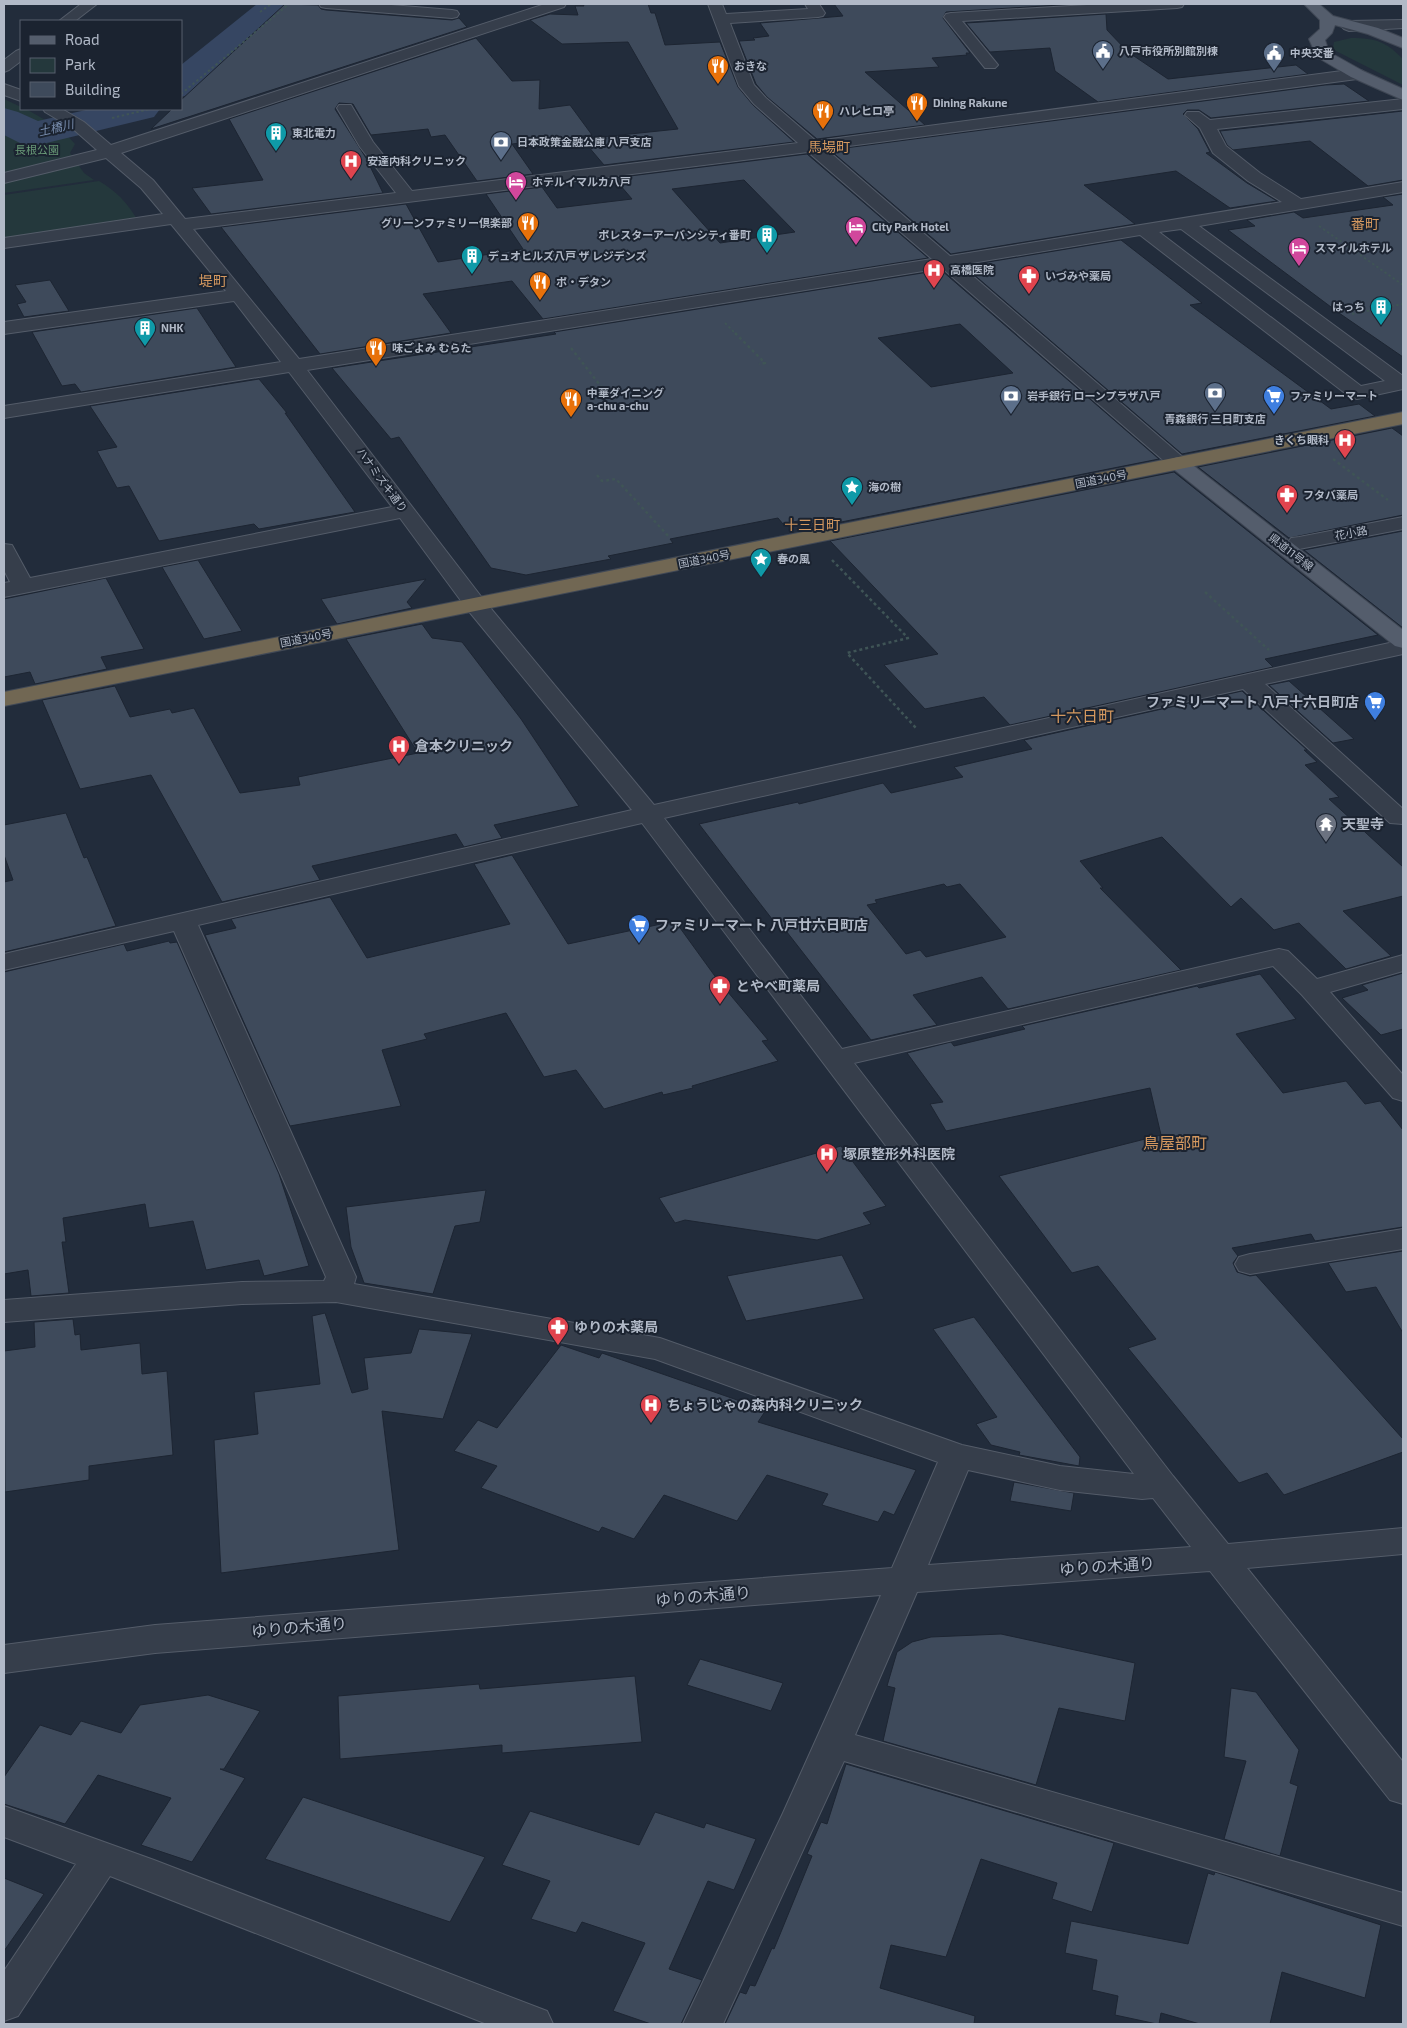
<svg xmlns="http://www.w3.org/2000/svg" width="1407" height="2028" viewBox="0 0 1407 2028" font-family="'Exo 2','Noto Sans JP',sans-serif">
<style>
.green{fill:#24383c}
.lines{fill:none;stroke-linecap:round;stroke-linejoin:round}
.river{fill:#364662;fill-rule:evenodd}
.building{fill:#3e4a5b;stroke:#1d2532;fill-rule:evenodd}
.minor-casing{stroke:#545c69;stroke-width:2}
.major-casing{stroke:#3f4754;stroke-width:2}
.highway-casing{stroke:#414956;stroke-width:2}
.path-far1{stroke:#3f5456;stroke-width:2;stroke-dasharray:2.5 2.5;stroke-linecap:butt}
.path{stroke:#3f5456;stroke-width:2.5;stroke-dasharray:3 3;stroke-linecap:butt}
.minor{fill:#363e4b;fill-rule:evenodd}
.major{fill:#545d6c;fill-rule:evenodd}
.highway{fill:#716753;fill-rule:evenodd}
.labels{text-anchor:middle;stroke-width:4;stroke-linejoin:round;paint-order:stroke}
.far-poi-label{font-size:11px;font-weight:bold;fill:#b1b9c7;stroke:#1b2330;text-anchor:start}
.far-park-label{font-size:11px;fill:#689876;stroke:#1b2330}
.far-street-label{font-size:11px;fill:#b1b9c7;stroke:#1b2330}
.far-water-label{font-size:12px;font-style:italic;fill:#798eaf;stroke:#1b2330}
.far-quarter-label{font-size:14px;fill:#d4985f;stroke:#1b2330}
.poi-label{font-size:14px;font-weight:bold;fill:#b1b9c7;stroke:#1b2330;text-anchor:start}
.quarter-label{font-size:16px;fill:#d4985f;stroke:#1b2330}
.near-street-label{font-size:16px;fill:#b1b9c7;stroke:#1b2330}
</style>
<rect width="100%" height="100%" fill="#222c3b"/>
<!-- green -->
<path class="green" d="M1351 38C1377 38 1386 42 1403 59V85L1336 51 1333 48 1334 42Z
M4 99 21 107V109H26L61 129 75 144 70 153 84 173 94 180 4 193Z
M99 181C117 192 127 202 138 221L4 240V195Z"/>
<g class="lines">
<!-- river -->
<path class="river" d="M257 4H297L292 12 195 93 181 97V65Z
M4 108 18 112 38 121 90 109H160L154 117 34 146 20 143 4 135Z"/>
</g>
<!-- building -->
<path class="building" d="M285 4 318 5 321 9 326 10 452 20 459 18 467 27 151 129 172 109H181V100Z
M583 4H648L651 13H655L665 45 720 42 738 87 753 105 794 142 604 165 582 139 678 129 628 42 562 44 530 20 550 14 578 15 575 6H584Z
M834 4H1076L946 12 943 18 970 53H966L967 55 932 58 939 67 865 72 925 125 817 139 767 97 756 84 739 41 755 40 753 38 769 36 760 23 843 16Z
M1106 14 1107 30 1128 52 1168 79 1296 65 1308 74 1098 102 1055 71 1050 48 990 52 966 23Z
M476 38 512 81 540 80 539 109 570 105 592 135 512 144 533 174 477 181 445 135 431 137 428 129 371 135 353 104 339 103 335 109 366 158 383 193 211 214 192 188 263 180 229 119Z
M1344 84 1369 101 1211 118 1199 110H1187L1183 114 1198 129 1210 152 1206 153 1247 183 1277 201 1230 208 1176 171 1084 185 1135 224 951 254 830 150 1325 85Z
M1403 111V180L1368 186 1310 141 1233 150 1227 145 1220 131Z
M807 154 928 258 543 319 512 281 423 294 451 333 320 354 221 227 406 204 438 262 523 249 486 194 542 187 557 208 632 199 614 178ZM744 180 795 232 720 243 672 189Z
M1403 194V357L1339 313 1228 230 1255 226 1247 220 1294 212 1303 218 1393 205 1383 197Z
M1121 240 1202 303 1190 305 1331 409 1359 404 1375 416 1182 454 964 266Z
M941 270 1159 459 816 527 808 519 783 524 778 518 670 539 673 543 608 556 611 559 526 575 491 568 399 437 391 439 332 368 556 334 554 332ZM960 324 1013 373 931 387 878 338Z
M50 280 69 311 24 317 17 304 26 302 15 285Z
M197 308 236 367 81 392 75 384 62 386 32 332Z
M259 379 287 413H285L355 512 259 529 254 524 159 541 129 486 117 488 97 451 117 447 90 406Z
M1392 428 1403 436V515L1289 538 1198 467Z
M1174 472 1378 635 1265 659 1273 667 1010 725 984 697 925 709 884 665 938 654 830 541Z
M1403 531V628L1304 550Z
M198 560 242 631 204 639 162 567Z
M106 578 144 649 101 657 107 669 35 684 30 672 4 677V599Z
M426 579 407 602 412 608 337 624 321 599Z
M422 624 432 638 462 642 521 719 579 806 494 825 502 838 464 847 456 834 312 866 320 880 222 902 151 775 80 789 42 700 115 686 130 717 170 709 172 713 194 708 240 793 300 785 298 777 418 753 346 639Z
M1289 681 1354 739 1333 743 1269 685Z
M1242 691 1307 750H1304L1317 762 1305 765 1339 797 1329 799 1403 867V896L1343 911 1391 956 1346 969 1299 923 1274 930 1241 898 1231 907 1162 837 1080 861 1103 888H1100L1181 970 1008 1009 982 977 913 995 937 1025 871 1040 783 927 779 928 748 888 699 824 798 802 799 804 883 783 891 793 963 777 954 767 1032 749 1024 740ZM944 884 947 887 960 884 1006 937 926 957 920 950 906 954 867 905 877 903 875 900Z
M66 813 84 858 87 857 116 926 4 952V882L13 880 4 855V825Z
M512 855 568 944 675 921 717 979 768 1040 762 1041 778 1061 692 1086 693 1088 663 1095 662 1092 604 1109 576 1070 544 1077 506 1013 424 1034 427 1039 382 1050 401 1106 290 1126 205 935 236 928 231 919 330 897 367 958 510 924 474 864Z
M169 941 170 943 177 942 279 1174 309 1266 264 1276 259 1260 206 1270 193 1221 149 1228 145 1204 63 1218 66 1242H62L69 1293 31 1296 28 1270 4 1274V972L124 944 127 951Z
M1403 973V1029L1381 1035 1342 998 1368 990 1362 985Z
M1260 974 1296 1019 1236 1034 1283 1093 1346 1081 1365 1104 1380 1101 1403 1130V1227L1315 1241 1311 1234 1232 1248 1238 1256 1233 1263 1237 1272 1250 1276 1256 1275 1403 1439V1452L1284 1495 1267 1473 1239 1483 1128 1348 1156 1339 1098 1266 1072 1273 999 1176 1161 1135 1150 1088 946 1131 930 1104 943 1102 907 1053 951 1042 954 1046 1025 1029 1022 1026 1197 986 1199 988Z
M841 1146 886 1206 863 1213 871 1224 817 1240 685 1220 675 1223 659 1198Z
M486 1190 480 1222 455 1226 433 1294 364 1283 351 1247 346 1207Z
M1403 1251V1333L1376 1287 1346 1292 1328 1263Z
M842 1255 864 1299 746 1321 727 1276Z
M325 1313 352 1393 368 1389 364 1358 411 1353 419 1329 472 1334 443 1419 382 1411 399 1550 221 1573 214 1440 258 1434 254 1392 320 1384 312 1316Z
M974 1317 1080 1457 1079 1466 1019 1455 1020 1452 991 1445 976 1424 997 1417 933 1329Z
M73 1319 75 1335 80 1334 81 1350 140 1343 142 1374 167 1371 173 1455 89 1466V1480L5 1492 4 1351 35 1347 34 1322Z
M561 1345 599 1358 602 1353 766 1410 758 1422 916 1470 894 1515 884 1511 878 1522 822 1505 828 1494 767 1475 737 1521 664 1495 634 1539 602 1527 599 1532 481 1488 497 1466 454 1451 478 1420 497 1428Z
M1014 1482 1074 1493 1071 1511 1010 1501Z
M1001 1634 1135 1663 1125 1721 1059 1708 1036 1785 883 1741 895 1688 887 1686 897 1652 912 1642 931 1637Z
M700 1659 783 1683 771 1711 687 1685Z
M635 1676 642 1742 502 1753V1745L340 1759 338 1696 479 1684 480 1689Z
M1231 1688 1256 1692 1299 1750 1290 1783 1298 1786 1280 1856 1224 1839 1246 1761 1224 1757Z
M208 1695 260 1711 224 1769H220L245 1778 192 1862 141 1845 171 1798 98 1775 65 1824 4 1804V1777L40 1725 71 1735 81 1721 121 1733 140 1705Z
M846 1764 1114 1843 1092 1912 1052 1899 1057 1883 981 1859 946 1957 891 1945 880 1988 975 2016 974 2024H725L740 1992 746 1994 750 1985 755 1986 772 1948 774 1949 812 1856 807 1854 821 1822 827 1824Z
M303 1797 485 1857 450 1922 265 1859Z
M530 1811 639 1845 655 1812 704 1828 706 1823 756 1839 734 1890 708 1881 669 1969 702 1980 681 2024H651L613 2011 645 1943 582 1922 576 1933 531 1919 550 1881 502 1865Z
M1215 1872 1381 1925 1365 1998 1282 1972 1270 2024H1200L1161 2013 1159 2024H1157L1115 2015 1118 1996 1092 1990 1097 1960 1065 1953 1071 1921 1188 1944 1208 1873 1214 1875Z
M4 1878 44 1894 4 1951Z"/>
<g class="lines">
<!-- minor casing -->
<g class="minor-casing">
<path id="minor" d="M81 4H97L75 21H59Z
M319 4H379L452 10 457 11 459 14 457 17 452 18 326 8 321 7Z
M545 4H566L564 7 121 153 153 180 185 219 396 193 360 147 337 108 339 105H351L373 142 412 191 798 143 754 104 739 86 708 4H722L726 14 808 9 805 4H819L825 13 823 16 818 17 730 23 754 85 766 98 816 141 1357 69 1363 71 1365 74 1363 77 1357 79 826 149 950 256 1282 202 1248 181 1213 153 1200 128 1185 115 1187 112H1199L1210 120 1403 99V109L1217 129 1226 146 1260 173 1301 199 1403 182V192L1199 226 1403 376V389L1357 399 1350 397 1140 235 960 265 1185 459 1188 463 1185 467 1178 469 1171 467 942 268 307 370 483 599 654 805 1403 640V654L1265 684 1403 809V824L1390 823 1243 689 664 818 842 1049 1279 949 1288 951 1317 979 1403 955V971L1330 992 1403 1075V1101L1393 1098 1302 995 1273 966 854 1063 1173 1476 1228 1544 1403 1528V1554L1247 1568 1403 1762V1804L1390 1800 1210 1571 917 1592 855 1735 1403 1893V1926L844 1761 723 2024H683L783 1813 881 1595 155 1653 4 1673V1645L155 1625 892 1568 938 1462 655 1359 336 1302 242 1304 4 1322V1300L242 1282 324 1281 326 1277 174 931 4 970V954L632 810 467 609 400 518 4 597V583L10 582 4 570V544L12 545 30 578 392 507 289 372 4 418V406L281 362 234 301 4 334V322L226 291 171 224 4 248V238L163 214 141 188 106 158 4 183V173L97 150 72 128 45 112 43 109H62L84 122 111 145ZM808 152 932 259 299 359 193 229ZM1181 229 1385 381 1361 386 1159 232ZM642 823 1134 1474 1060 1466 962 1445 660 1338 354 1284 356 1277 198 925ZM968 1470 1060 1490 1142 1499 1153 1498 1191 1547 928 1565Z
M1104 4H1184L1182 7 1177 8 962 21 998 65 995 68H985L944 17 946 14 951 13Z
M1403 20V28L1349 31 1344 29 1341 26 1344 23 1349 21Z
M21 49V61L9 70 4 72V60L16 51Z
M4 84 21 90V101L4 95Z
M1403 517V529L1299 549 1291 548 1288 543 1291 538 1299 537Z
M1403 1229V1249L1250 1274 1239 1271 1235 1264 1239 1257 1250 1254Z
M4 1806 154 1860 547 2011 553 2024H487L110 1876 18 2016 4 2021V1971L76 1864 4 1837Z"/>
</g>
<!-- major casing -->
<g class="major-casing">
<path id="major" d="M1304 4H1319L1333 16 1378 28 1403 38V48L1368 34 1335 25 1332 33 1325 40 1329 52 1363 71 1403 89V100L1351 77 1317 57 1309 39 1320 29V20Z
M1178 457 1185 459 1403 630V648L1395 646 1171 467 1168 463 1171 459Z"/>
</g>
<!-- highway casing -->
<g class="highway-casing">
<path id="highway" d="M1403 412V424L4 706V692Z"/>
</g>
<!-- path-far1 -->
<path class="path-far1" d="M260 12 271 4
M181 94 289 4
M112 118 150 109
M1319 226 1403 285
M1352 314 1403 304
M725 323 736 334"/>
<!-- path -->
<path class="path" d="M735 333 765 363 759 364
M571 348 603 389
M1333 459 1388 500
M597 475 602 481 616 479 670 538
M832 560 908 638 847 653 916 728
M1205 592 1269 650"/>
<!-- minor -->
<use href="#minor" class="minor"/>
<!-- major -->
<use href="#major" class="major"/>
<!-- highway -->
<use href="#highway" class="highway"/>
</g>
<!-- icons -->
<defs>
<g id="civic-pin" transform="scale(1.125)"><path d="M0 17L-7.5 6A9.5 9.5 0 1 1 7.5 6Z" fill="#5c6f8a" stroke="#1b2330"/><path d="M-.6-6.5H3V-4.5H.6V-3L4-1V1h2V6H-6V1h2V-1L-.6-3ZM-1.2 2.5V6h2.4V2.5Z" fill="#fff"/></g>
<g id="restaurant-pin" transform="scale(1.125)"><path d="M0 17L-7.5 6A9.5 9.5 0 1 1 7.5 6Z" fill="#e8710a" stroke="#1b2330"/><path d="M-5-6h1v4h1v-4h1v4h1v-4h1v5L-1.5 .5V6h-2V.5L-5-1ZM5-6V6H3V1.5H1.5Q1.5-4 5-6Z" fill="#fff"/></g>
<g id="building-pin" transform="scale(1.125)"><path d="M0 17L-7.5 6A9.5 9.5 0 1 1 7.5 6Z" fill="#0f9aa8" stroke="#1b2330"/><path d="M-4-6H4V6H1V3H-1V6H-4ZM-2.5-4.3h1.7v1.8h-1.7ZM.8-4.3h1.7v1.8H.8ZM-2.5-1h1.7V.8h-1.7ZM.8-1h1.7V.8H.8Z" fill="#fff"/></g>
<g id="bank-pin" transform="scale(1.125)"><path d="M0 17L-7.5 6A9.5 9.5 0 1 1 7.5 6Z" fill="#5c6f8a" stroke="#1b2330"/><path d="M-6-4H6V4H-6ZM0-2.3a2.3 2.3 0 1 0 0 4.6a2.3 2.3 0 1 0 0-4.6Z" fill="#fff"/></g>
<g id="hospital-pin" transform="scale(1.125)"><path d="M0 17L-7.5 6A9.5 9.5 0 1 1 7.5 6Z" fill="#e0444e" stroke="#1b2330"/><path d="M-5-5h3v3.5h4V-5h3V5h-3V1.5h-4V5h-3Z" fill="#fff"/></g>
<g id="hotel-pin" transform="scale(1.125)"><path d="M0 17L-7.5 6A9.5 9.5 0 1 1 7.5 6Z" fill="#d1479c" stroke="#1b2330"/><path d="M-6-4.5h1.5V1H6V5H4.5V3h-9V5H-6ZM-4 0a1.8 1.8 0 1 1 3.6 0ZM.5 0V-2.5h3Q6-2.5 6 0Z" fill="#fff"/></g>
<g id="pharmacy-pin" transform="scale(1.125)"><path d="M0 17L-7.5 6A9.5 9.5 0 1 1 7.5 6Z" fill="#e0444e" stroke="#1b2330"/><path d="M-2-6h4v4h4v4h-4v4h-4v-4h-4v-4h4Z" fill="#fff"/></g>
<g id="supermarket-pin" transform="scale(1.125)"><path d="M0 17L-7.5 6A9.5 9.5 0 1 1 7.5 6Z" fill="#3f7fe0" stroke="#1b2330"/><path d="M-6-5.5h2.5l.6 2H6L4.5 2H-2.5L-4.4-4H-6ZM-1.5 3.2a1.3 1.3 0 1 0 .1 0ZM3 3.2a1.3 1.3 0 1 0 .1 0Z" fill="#fff"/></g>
<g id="sight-pin" transform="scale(1.125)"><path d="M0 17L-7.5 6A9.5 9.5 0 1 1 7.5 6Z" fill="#0f9aa8" stroke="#1b2330"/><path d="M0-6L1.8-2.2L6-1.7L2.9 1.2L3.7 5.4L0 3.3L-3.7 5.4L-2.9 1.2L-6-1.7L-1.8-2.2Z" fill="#fff"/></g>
<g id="temple-pin" transform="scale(1.125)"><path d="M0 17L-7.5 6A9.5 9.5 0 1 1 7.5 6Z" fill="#6b7280" stroke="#1b2330"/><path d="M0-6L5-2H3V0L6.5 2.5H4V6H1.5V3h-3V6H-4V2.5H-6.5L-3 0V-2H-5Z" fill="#fff"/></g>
</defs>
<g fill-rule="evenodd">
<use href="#civic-pin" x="1103" y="51"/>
<use href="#civic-pin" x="1274" y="53"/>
<use href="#restaurant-pin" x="718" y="66"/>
<use href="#restaurant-pin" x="917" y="103"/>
<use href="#restaurant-pin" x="823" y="111"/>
<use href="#building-pin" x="276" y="133"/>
<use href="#bank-pin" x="501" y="142"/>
<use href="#hospital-pin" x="351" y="161"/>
<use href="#hotel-pin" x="516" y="182"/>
<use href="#restaurant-pin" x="528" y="223"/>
<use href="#hotel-pin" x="856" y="227"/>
<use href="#building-pin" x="767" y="235"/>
<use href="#hotel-pin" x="1299" y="248"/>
<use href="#building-pin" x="472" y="256"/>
<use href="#hospital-pin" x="934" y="270"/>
<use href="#pharmacy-pin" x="1029" y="276"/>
<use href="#restaurant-pin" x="540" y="282"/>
<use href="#building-pin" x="1381" y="307"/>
<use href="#building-pin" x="145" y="328"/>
<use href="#restaurant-pin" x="376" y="348"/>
<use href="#bank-pin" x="1215" y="393"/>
<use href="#bank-pin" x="1011" y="396"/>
<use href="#supermarket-pin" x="1274" y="396"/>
<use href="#restaurant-pin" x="571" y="399"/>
<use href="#hospital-pin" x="1345" y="440"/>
<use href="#sight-pin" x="852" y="487"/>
<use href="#pharmacy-pin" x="1287" y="495"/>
<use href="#sight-pin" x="761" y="559"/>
<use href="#supermarket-pin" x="1375" y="702"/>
<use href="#hospital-pin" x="399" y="746"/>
<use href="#temple-pin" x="1326" y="824"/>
<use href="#supermarket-pin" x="639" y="925"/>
<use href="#pharmacy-pin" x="720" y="986"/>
<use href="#hospital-pin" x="827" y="1154"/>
<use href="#pharmacy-pin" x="558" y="1327"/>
<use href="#hospital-pin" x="651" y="1405"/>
</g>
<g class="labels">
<!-- far-poi labels -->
<g class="far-poi-label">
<text x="1119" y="55">八戸市役所別館別棟</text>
<text x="1290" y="57">中央交番</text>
<text x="734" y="70">おきな</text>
<text x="933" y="107">Dining Rakune</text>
<text x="839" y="115">ハレヒロ亭</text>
<text x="292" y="137">東北電力</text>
<text x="517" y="146">日本政策金融公庫 八戸支店</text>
<text x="367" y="165">安達内科クリニック</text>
<text x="532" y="186">ホテルイマルカ八戸</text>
<text x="512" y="227" text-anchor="end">グリーンファミリー倶楽部</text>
<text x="872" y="231">City Park Hotel</text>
<text x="751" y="239" text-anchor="end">ポレスターアーバンシティ番町</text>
<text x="1315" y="252">スマイルホテル</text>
<text x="488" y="260">デュオヒルズ八戸 ザ レジデンズ</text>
<text x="950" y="274">高橋医院</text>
<text x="1045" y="280">いづみや薬局</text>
<text x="556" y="286">ポ・デタン</text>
<text x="1365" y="311" text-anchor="end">はっち</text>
<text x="161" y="332">NHK</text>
<text x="392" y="352">味ごよみ むらた</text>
<text x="587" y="397">中華ダイニング<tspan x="587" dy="13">a-chu a-chu</tspan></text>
<text x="1027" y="400">岩手銀行 ローンプラザ八戸</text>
<text x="1290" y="400">ファミリーマート</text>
<text x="1215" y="423" text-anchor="middle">青森銀行 三日町支店</text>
<text x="1329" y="444" text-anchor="end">きくち眼科</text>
<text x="868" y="491">海の樹</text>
<text x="1303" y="499">フタバ薬局</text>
<text x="777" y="563">春の風</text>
</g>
<!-- far-park labels -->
<g class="far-park-label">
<text x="37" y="154">長根公園</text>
</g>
<!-- far-street labels -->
<g class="far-street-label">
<text transform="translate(1101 479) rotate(-11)" y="4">国道340号</text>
<text transform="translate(382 480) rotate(54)" y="4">ハナミズキ通り</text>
<text transform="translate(1351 533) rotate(-11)" y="4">花小路</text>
<text transform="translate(1291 552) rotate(38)" y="4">県道11号線</text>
<text transform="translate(704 559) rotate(-11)" y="4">国道340号</text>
<text transform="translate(306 638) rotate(-11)" y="4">国道340号</text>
</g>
<!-- far-water labels -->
<g class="far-water-label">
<text transform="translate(56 128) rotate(-13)" y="4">土橋川</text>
</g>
<!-- far-quarter labels -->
<g class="far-quarter-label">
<text x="829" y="152">馬場町</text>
<text x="1365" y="229">番町</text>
<text x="213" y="286">堤町</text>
<text x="812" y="530">十三日町</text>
</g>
<!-- poi labels -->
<g class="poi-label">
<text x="1359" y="707" text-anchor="end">ファミリーマート 八戸十六日町店</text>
<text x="415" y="751">倉本クリニック</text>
<text x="1342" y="829">天聖寺</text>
<text x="655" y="930">ファミリーマート 八戸廿六日町店</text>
<text x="736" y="991">とやべ町薬局</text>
<text x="843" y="1159">塚原整形外科医院</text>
<text x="574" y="1332">ゆりの木薬局</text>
<text x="667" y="1410">ちょうじゃの森内科クリニック</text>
</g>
<!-- quarter labels -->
<g class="quarter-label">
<text x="1082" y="722">十六日町</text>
<text x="1175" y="1149">鳥屋部町</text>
</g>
<!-- near-street labels -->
<g class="near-street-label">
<text transform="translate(1107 1566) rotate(-4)" y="6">ゆりの木通り</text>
<text transform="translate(703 1596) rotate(-5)" y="6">ゆりの木通り</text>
<text transform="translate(299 1627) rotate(-5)" y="6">ゆりの木通り</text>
</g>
</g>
<!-- border -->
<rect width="1407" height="2028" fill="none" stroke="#b1b9c7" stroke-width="10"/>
<!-- legend -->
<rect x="20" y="20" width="162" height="90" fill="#1b2330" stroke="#575f6c"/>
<rect x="30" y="36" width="25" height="8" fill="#545d6c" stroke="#575f6c"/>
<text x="65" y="45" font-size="15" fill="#b1b9c7">Road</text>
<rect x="30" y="58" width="25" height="15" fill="#24383c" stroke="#575f6c"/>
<text x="65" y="70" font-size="15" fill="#b1b9c7">Park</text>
<rect x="30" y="82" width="25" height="15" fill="#3e4a5b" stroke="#575f6c"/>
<text x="65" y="95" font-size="15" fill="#b1b9c7">Building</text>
</svg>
